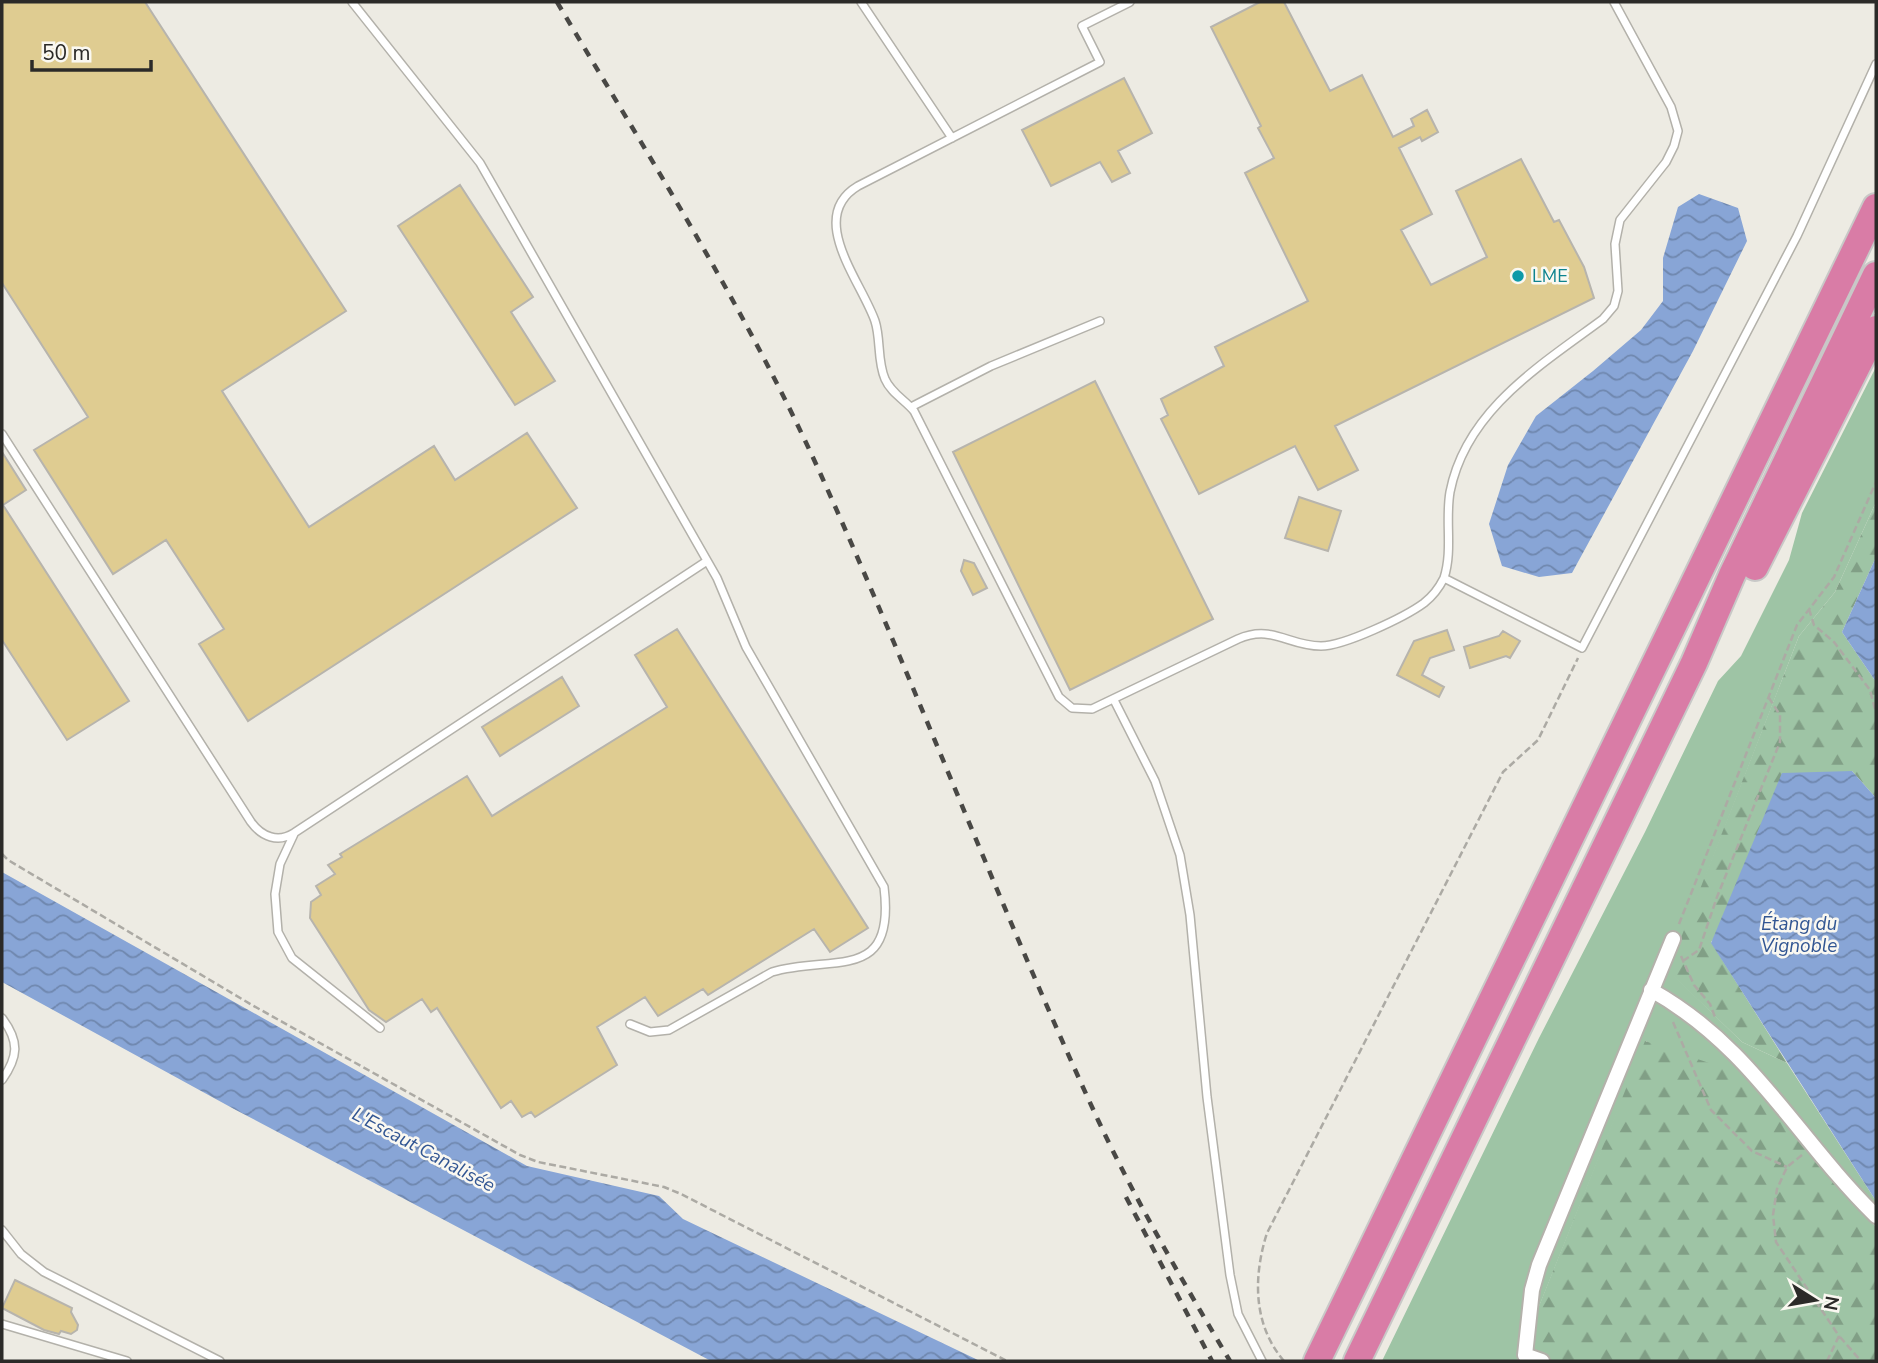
<svg xmlns="http://www.w3.org/2000/svg" width="1878" height="1363" viewBox="0 0 1878 1363" font-family="'Nunito Sans',sans-serif">
<style>
.green{fill:#9ec4a5}
.forest{fill:url(#forest-firs)}
.water{fill:url(#water-waves)}
.building{fill:#dfcc91;stroke:#b7b4ad;stroke-width:2}
.lines{fill:none;stroke-linecap:round;stroke-linejoin:round}
.service-casing{stroke:#b3b1aa;stroke-width:10}
.minor-casing{stroke:#b3b1aa;stroke-width:18}
.motorway-casing{stroke:#c8c8c7;stroke-width:30}
.path{stroke:#acaaa4;stroke-width:2.5;stroke-dasharray:7 3.5;stroke-linecap:butt}
.service{stroke:#fff;stroke-width:7}
.minor{stroke:#fff;stroke-width:14}
.motorway{stroke:#d97ca6;stroke-width:26}
.rail{stroke:#494845;stroke-width:4.5;stroke-dasharray:9 9;stroke-linecap:butt}
.culture-dot{fill:#0f9aa8;stroke:#faf8f1;stroke-width:2.5}
.labels{text-anchor:middle;stroke-width:5;stroke-linejoin:round;paint-order:stroke}
.culture-label{font-size:18px;fill:#0d838f;stroke:#faf8f1;text-anchor:start}
.water-label{font-size:19px;font-style:italic;fill:#325693;stroke:#faf8f1}
</style>
<defs>
<pattern id="forest-firs" width="22" height="20" patternUnits="userSpaceOnUse" patternTransform="scale(1.75)"><rect width="22" height="20" fill="#9ec4a5"/><path d="M5 1l3.5 6h-7zM16 11l3.5 6h-7z" fill="#819f86"/></pattern>
<pattern id="water-waves" width="16" height="10" patternUnits="userSpaceOnUse" patternTransform="scale(1.75)"><rect width="16" height="10" fill="#88a5d6"/><path d="M0 5q4-4 8 0t8 0" fill="none" stroke="#6f87ae"/></pattern>
</defs>
<rect width="100%" height="100%" fill="#edebe3"/>
<!-- green -->
<path class="green" d="M1876 367V502L1835 592 1799 636 1669 971 1742 1042 1787 1063 1876 1201V1227L1839 1189 1646 1041 1517 1361H1382L1539 1038 1645 832 1718 681 1741 656 1789 560 1802 513Z"/>
<!-- forest -->
<path class="forest" d="M1876 502V557L1842 632 1876 682V798L1852 771 1711 942 1787 1063 1742 1042 1668 971 1799 636 1835 592Z
M1645 1041 1750 1077 1839 1189 1876 1227V1361H1517Z"/>
<!-- water -->
<path class="water" d="M1699 194 1738 208 1747 241 1693 351 1572 573 1539 577 1502 566 1489 524 1508 465 1536 416 1593 371 1641 330 1663 301V258L1678 207Z
M1876 557V682L1842 632Z
M1852 771 1876 798V1201L1711 943 1782 773Z
M2 872 527 1166 659 1196 683 1219 980 1361H711L234 1109 2 982Z"/>
<!-- building -->
<path class="building" d="M2 2H145L346 311 222 391 309 527 434 446 455 480 527 433 577 508 248 721 199 644 224 629 166 540 113 574 34 450 88 417 2 283Z
M1260 2H1284L1330 91 1362 75 1393 137 1414 126 1411 119 1427 110 1438 132 1422 141 1420 137 1399 148 1432 214 1401 230 1431 285 1487 257 1456 191 1521 159 1554 222 1559 220 1584 267 1594 298 1335 426 1358 470 1318 490 1295 446 1199 494 1161 419 1168 415 1161 399 1224 366 1215 347 1308 301 1245 173 1274 158 1258 128 1261 126 1211 27Z
M1124 78 1152 133 1118 151 1130 173 1112 182 1100 162 1051 186 1022 130Z
M460 185 533 297 511 312 555 381 515 405 398 226Z
M1095 381 1213 619 1070 690 953 452Z
M2 452 26 490 3 505 129 701 67 740 2 640Z
M1299 497 1341 511 1328 551 1285 538Z
M964 560 974 563 987 588 973 595 961 571Z
M677 629 868 928 830 952 814 929 708 995 703 989 658 1016 645 997 597 1027 617 1065 535 1117 531 1112 522 1117 511 1101 501 1108 437 1008 431 1012 422 999 386 1022 369 1010 310 918 311 902 321 895 316 886 335 874 328 865 342 857 340 854 467 776 492 816 667 707 635 655Z
M1447 630 1454 650 1430 658 1422 675 1444 687 1439 697 1397 675 1414 641Z
M1503 631 1520 641 1510 658 1506 656 1470 668 1464 647 1499 636Z
M562 677 579 706 500 756 482 727Z
M15 1280 72 1308 71 1312 78 1325 77 1330 71 1334 61 1331 59 1334 44 1330 2 1308Z"/>
<g class="lines">
<!-- service casing -->
<g class="service-casing">
<path id="service" d="M352 2 480 163 717 578 746 647 884 887C896 984 833 954 772 972L669 1030 650 1032 630 1024
M861 2 952 138
M1130 2 1082 26 1100 62 858 186C806 217 861 281 875 321 881 339 877 361 885 379 891 393 905 400 914 411L1059 697 1072 708 1092 709 1238 639C1272 624 1288 646 1321 646 1344 646 1405 617 1424 603 1433 596 1439 588 1444 578L1582 648 1797 236 1876 64
M911 407 991 366 1100 321
M2 434 251 822C262 837 278 843 294 833L707 561
M1444 578C1453 550 1445 521 1450 492 1466 410 1541 365 1603 319L1614 306 1618 291 1615 244 1620 220 1666 162 1674 146 1678 131 1671 107 1614 2
M1114 700 1155 781 1180 855 1190 915 1207 1097 1230 1275 1238 1314 1262 1361
M294 834 280 864 275 894 278 932 292 958 380 1028
M2 1018C20 1042 18 1057 2 1080
M2 1230 21 1254 44 1272 220 1361
M2 1324 127 1361"/>
</g>
<!-- minor casing -->
<g class="minor-casing">
<path id="minor" d="M1651 990C1752 1046 1797 1139 1876 1216
M1542 1361 1525 1355 1532 1290 1539 1265 1673 939"/>
</g>
<!-- motorway casing -->
<g class="motorway-casing">
<path id="motorway" d="M1755 567 1876 329
M1317 1361 1876 207
M1357 1361 1694 663 1732 575 1876 275"/>
</g>
<!-- path -->
<path class="path" d="M1809 609 1814 625 1834 642 1870 690 1876 713
M2 854 8 860 252 1005 520 1155 538 1162 664 1187 681 1194 1007 1361
M1679 924 1797 625 1834 577 1876 482
M1681 956 1694 985 1710 1004 1715 1017
M1683 961 1699 950 1717 897 1780 742V715L1769 698
M1673 1022 1711 1110 1752 1151 1787 1167
M1802 1155 1787 1167 1777 1189 1773 1215 1776 1242 1839 1336 1827 1361
M1840 1337 1861 1361
M1284 1361C1253 1325 1253 1277 1267 1233L1503 772 1538 740 1578 658"/>
<!-- service -->
<use href="#service" class="service"/>
<!-- minor -->
<use href="#minor" class="minor"/>
<!-- motorway -->
<use href="#motorway" class="motorway"/>
<!-- rail -->
<path class="rail" d="M557 2C649 157 746 309 821 475 917 688 1000 908 1098 1120 1137 1203 1183 1282 1230 1361
M1126 1197 1212 1361"/>
</g>
<!-- markers -->
<circle class="culture-dot" cx="1518" cy="276" r="7"/>
<g class="labels">
<!-- culture labels -->
<g class="culture-label">
<text x="1532" y="282">LME</text>
</g>
<!-- water labels -->
<g class="water-label">
<text x="1799" y="930">Étang du<tspan x="1799" dy="22">Vignoble</tspan></text>
<text transform="translate(424 1149) rotate(28)" y="7">L'Escaut Canalisée</text>
</g>
</g>
<!-- border -->
<rect width="1878" height="1363" fill="none" stroke="#2b2a28" stroke-width="7"/>
<!-- north arrow -->
<g transform="translate(1815 1300) rotate(101)" stroke="#faf8f1" stroke-width="5" paint-order="stroke">
<path d="M0-5L12 26L0 18L-12 26Z" fill="#2b2a28"/>
<text y="-10" font-size="19" font-weight="bold" text-anchor="middle" fill="#2b2a28">N</text>
</g>
<!-- scale -->
<path d="M32 60v10h119v-10" fill="none" stroke="#2b2a28" stroke-width="3.5"/>
<text x="42" y="60" font-size="21" fill="#2b2a28" stroke="#faf8f1" stroke-width="5" paint-order="stroke">50 m</text>
</svg>
